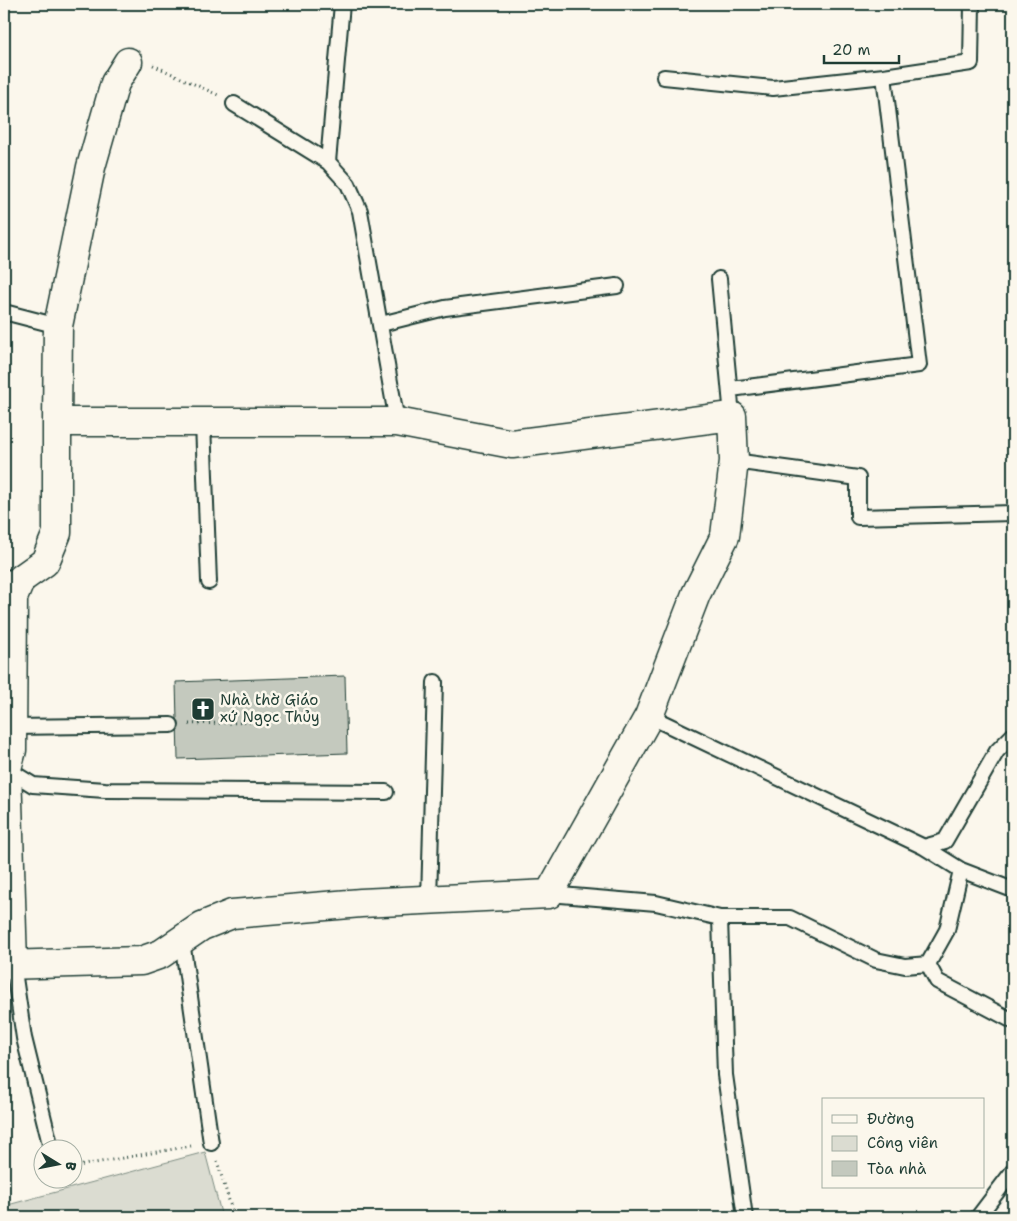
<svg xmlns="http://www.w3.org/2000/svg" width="1017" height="1221" viewBox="0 0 1017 1221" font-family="'Shantell Sans',sans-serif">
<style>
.green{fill:#dbdcd1;stroke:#7d8c82}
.building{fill:#c4c9be;stroke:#1f3d34}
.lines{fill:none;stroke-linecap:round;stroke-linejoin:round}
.service-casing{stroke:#1f3d34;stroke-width:18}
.minor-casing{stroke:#1f3d34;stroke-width:31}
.path{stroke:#1f3d34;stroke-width:3;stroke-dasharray:1 4;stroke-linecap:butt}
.service{stroke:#fbf7ec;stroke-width:14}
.minor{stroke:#fbf7ec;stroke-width:28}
.labels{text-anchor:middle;stroke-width:5;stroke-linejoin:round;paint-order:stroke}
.poi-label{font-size:15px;fill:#1f3d34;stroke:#fbf7ec;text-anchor:start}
</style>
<rect width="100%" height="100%" fill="#fbf7ec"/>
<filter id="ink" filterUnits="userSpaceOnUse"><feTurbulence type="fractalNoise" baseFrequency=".02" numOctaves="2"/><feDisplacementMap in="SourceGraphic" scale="10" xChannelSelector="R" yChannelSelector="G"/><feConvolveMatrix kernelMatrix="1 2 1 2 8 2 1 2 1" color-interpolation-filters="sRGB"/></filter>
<g filter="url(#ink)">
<!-- green -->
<path class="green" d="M205 1152 222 1217H4V1206Z"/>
<!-- building -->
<path class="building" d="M345 676 347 753 178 759 176 682Z"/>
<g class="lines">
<!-- service casing -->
<g class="service-casing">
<path id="service" d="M664 77 773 88 884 76
M234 104 328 162 348 184 360 211 397 422
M328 162 342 4
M719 279 732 416
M4 312 58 326
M381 324 445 308 617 286
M731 389 919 365 884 76 971 63 972 4
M203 423 209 582
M734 461 858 478V517L1013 513
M4 577 21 579
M649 716 924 847 961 870 1013 890
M11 727 171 725
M7 769 33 785 105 790 386 792
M924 847 945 841 997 751 1013 735
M961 870 947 930 928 964 937 981 1013 1021
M549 894 656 903 720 918H790L876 960 905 966 928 964
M429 900 435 682
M720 918 725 1075 745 1217
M182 941 211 1143
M13 964 24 1038 51 1148
M978 1217 1013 1171"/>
</g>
<!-- minor casing -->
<g class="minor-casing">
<path id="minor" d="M57 422 58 326 91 167 115 83 128 62
M7 769 13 964
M4 770 7 769 12 750 13 598 21 579 45 562 57 533V422H397L512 444 732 416 734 461 725 536 696 594 649 716 549 894 361 903 232 914 202 926 161 954 141 961 4 965"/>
</g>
<!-- path -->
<path class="path" d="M153 65 218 95
M189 724 263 722
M217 1161 234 1217
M72 1167 191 1146"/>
<!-- service -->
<use href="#service" class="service"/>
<!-- minor -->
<use href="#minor" class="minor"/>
</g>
</g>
<!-- icons -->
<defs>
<g id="church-square" transform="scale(1.25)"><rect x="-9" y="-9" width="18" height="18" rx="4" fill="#1f3d34" stroke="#fbf7ec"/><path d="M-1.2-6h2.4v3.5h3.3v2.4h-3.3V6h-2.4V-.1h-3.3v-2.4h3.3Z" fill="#fff"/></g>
</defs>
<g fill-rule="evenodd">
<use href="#church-square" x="203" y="709"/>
</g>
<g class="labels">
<!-- poi labels -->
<g class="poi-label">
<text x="220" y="705">Nhà thờ Giáo<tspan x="220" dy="17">xứ Ngọc Thủy</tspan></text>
</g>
</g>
<!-- margin -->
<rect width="1017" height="1221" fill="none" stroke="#fbf7ec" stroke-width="20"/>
<rect x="10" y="10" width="997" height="1201" fill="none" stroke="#1f3d34" stroke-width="2" filter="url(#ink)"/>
<!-- legend -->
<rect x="822" y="1098" width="162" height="90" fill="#fbf7ec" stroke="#a3ada2"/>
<rect x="832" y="1115" width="25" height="8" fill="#fbf7ec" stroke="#a3ada2"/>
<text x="867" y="1124" font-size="15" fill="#1f3d34">Đường</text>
<rect x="832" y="1136" width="25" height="15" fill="#dbdcd1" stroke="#a3ada2"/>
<text x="867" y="1148" font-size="15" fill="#1f3d34">Công viên</text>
<rect x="832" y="1161" width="25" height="15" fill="#c4c9be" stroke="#a3ada2"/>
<text x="867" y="1174" font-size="15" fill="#1f3d34">Tòa nhà</text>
<!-- north arrow -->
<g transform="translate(58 1164) rotate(100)"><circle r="24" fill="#fbf7ec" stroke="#a3ada2"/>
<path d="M0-4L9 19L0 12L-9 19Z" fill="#1f3d34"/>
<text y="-8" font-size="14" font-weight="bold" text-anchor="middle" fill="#1f3d34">B</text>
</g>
<!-- scale -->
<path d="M824 55v8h75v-8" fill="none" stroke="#1f3d34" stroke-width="2.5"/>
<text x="832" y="55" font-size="15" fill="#1f3d34" stroke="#fbf7ec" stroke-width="4" paint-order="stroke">20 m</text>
</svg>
